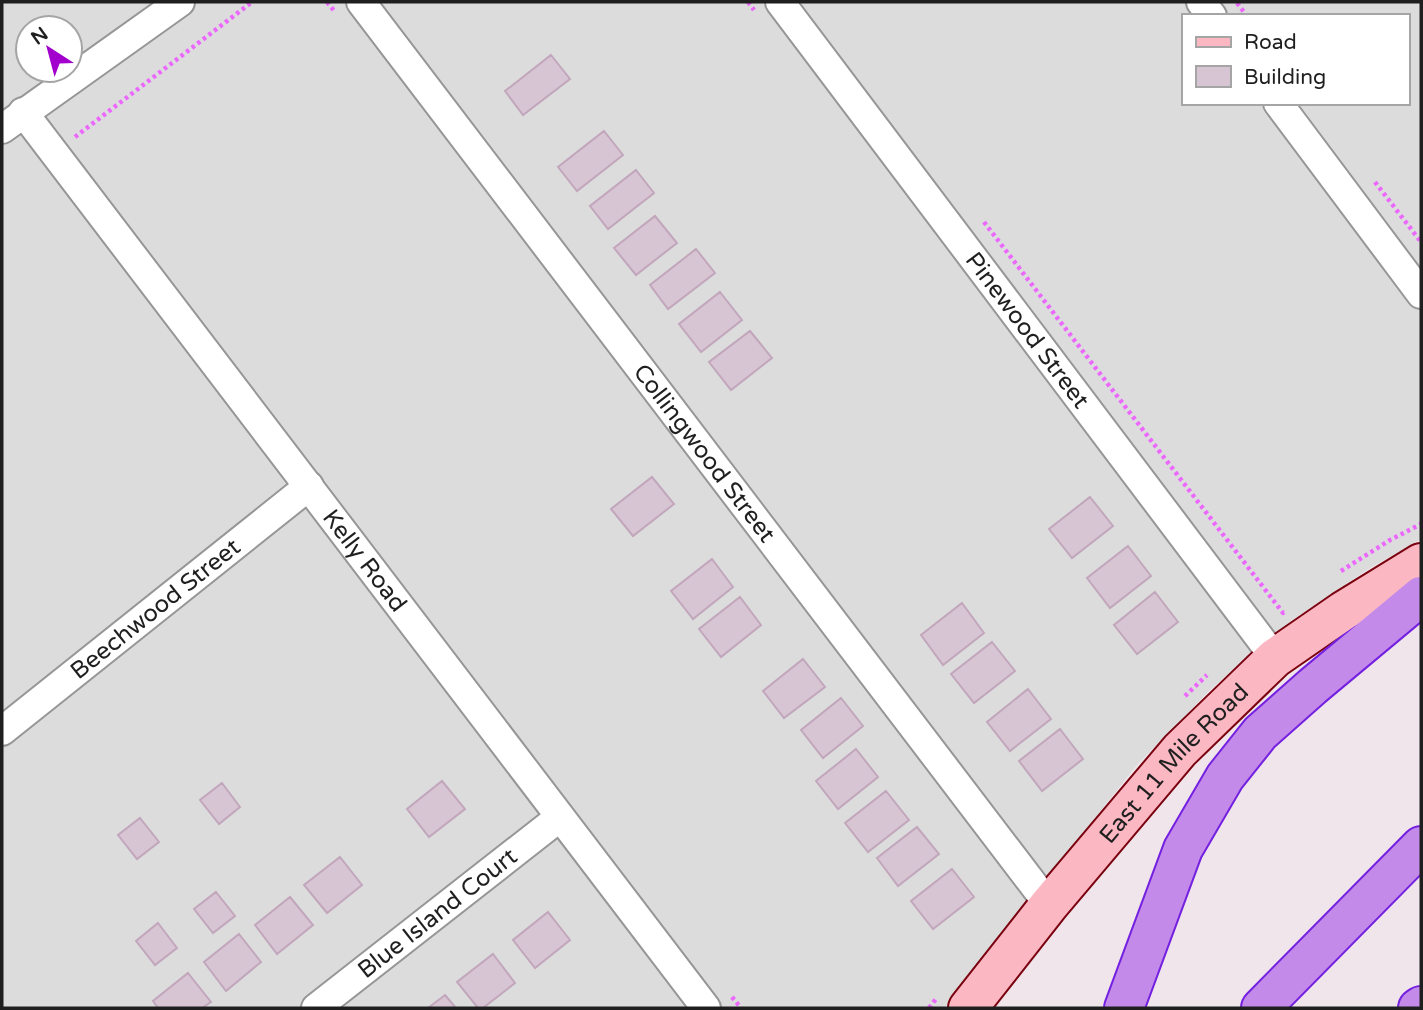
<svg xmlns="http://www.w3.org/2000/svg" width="1423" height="1010" viewBox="0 0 1423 1010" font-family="'Varela Round',sans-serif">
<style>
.residential{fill:#dcdcdd;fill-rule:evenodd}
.building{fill:#d7c5d3;stroke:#c2a6bc;stroke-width:2}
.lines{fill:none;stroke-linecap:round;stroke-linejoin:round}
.minor-casing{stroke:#969696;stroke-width:32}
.secondary-casing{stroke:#7a020f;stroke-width:42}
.motorway-casing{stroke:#7420e0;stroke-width:42}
.path{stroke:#ec68fd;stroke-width:4.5;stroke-dasharray:3.5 3.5;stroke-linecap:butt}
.minor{stroke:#fff;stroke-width:28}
.secondary{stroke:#fbb7c2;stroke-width:38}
.motorway{stroke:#c38ae9;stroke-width:38}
.labels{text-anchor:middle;stroke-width:7;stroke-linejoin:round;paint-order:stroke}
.street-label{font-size:24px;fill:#1f1f1f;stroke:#fff}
</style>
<rect width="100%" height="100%" fill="#f0e5eb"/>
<!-- residential -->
<path class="residential" d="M2 2H1421V539L1370 568 1292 620 1212 688 1137 765 944 1008H2ZM1183 16H1407V103H1183ZM28 28H70V70H28Z"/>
<!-- building -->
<path class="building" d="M551 55 570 79 523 115 505 91Z
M604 131 623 155 577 191 558 167Z
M636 170 654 193 608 229 590 206Z
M655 216 677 243 636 275 614 248Z
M696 249 715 273 668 309 650 285Z
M720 292 742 320 701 352 679 324Z
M750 331 772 358 731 390 709 362Z
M652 477 674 504 633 536 611 509Z
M1090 497 1113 526 1072 558 1049 529Z
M1128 546 1151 576 1110 608 1087 578Z
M712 559 733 587 693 619 671 591Z
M1155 592 1178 622 1137 654 1114 625Z
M740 597 761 625 721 657 699 629Z
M962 603 984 633 943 665 921 635Z
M992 642 1015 671 974 703 951 674Z
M803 659 825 687 784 718 763 691Z
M1028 689 1051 719 1010 751 987 722Z
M841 698 863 726 823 758 801 730Z
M1060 729 1083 759 1042 791 1019 761Z
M856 749 878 777 838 809 816 781Z
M442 781 465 809 429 837 407 809Z
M222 783 240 807 219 824 200 800Z
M886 791 909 820 868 852 845 823Z
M140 818 159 842 137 859 118 835Z
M917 827 939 854 898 886 877 858Z
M340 857 362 885 327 913 304 885Z
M952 869 974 897 933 929 911 901Z
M216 892 235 916 213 933 194 909Z
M290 897 313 925 277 954 255 925Z
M548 912 570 940 535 968 513 940Z
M158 923 177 948 155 965 136 941Z
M239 934 261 962 226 991 204 962Z
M493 954 515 983 483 1008H478L457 982Z
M188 973 211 1002 202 1008H158L153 1001Z
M445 995 456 1008H428Z"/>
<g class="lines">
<!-- minor casing -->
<g class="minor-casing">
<g id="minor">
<path id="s1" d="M361 2 1049 905"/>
<path id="s2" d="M780 2 1275 658"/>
<path d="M1201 2 1212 16"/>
<path d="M1278 103 1421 294"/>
<path id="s3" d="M23 112 706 1008"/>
<path d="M2 129 180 2"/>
<path id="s4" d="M2 731 309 486"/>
<path id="s5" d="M316 1008 560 817"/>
</g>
</g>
<!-- secondary casing -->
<g class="secondary-casing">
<g id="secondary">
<path id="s6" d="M968 1008 1049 905 1180 750 1275 658 1343 611 1421 563"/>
</g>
</g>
<!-- motorway casing -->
<g class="motorway-casing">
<path id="motorway" d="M1124 1008 1183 849 1225 777 1260 733 1313 686 1421 596
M1261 1008 1421 846
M1418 1008 1421 1006"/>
</g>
<!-- path -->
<path class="path" d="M327 2 335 12
M748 2 754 10
M1237 3 1247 16
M75 137 252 2
M1375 182 1421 242
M984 222 1283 613 1286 611
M1341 571 1390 540 1421 524
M1185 696 1207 675
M732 997 741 1008
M929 1008 936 999"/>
<!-- minor -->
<use href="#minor" class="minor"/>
<!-- secondary -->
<use href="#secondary" class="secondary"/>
<!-- motorway -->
<use href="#motorway" class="motorway"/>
</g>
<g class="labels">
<!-- street labels -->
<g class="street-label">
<text dy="8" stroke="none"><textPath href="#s2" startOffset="411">Pinewood Street</textPath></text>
<text dy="8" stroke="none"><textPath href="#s1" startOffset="567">Collingwood Street</textPath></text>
<text dy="8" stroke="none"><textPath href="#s3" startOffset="564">Kelly Road</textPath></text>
<text dy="8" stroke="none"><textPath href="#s4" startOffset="196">Beechwood Street</textPath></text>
<text dy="8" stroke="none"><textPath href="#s6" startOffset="320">East 11 Mile Road</textPath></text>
<text dy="8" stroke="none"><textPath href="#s5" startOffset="154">Blue Island Court</textPath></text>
</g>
</g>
<!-- border -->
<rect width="1423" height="1010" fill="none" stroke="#1f1f1f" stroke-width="7"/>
<!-- legend -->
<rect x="1182" y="14" width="228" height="91" fill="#ffffff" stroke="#a5a5a5" stroke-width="2"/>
<rect x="1196" y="37" width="35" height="10" fill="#fbb7c2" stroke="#a5a5a5" stroke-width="2"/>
<text x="1244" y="49" font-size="21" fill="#1f1f1f">Road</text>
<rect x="1196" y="66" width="35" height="21" fill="#d7c5d3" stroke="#a5a5a5" stroke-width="2"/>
<text x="1244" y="84" font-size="21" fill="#1f1f1f">Building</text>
<!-- north arrow -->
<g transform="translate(49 49) rotate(324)"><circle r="33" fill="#ffffff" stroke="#a5a5a5" stroke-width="2"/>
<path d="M0-5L12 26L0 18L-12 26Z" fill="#a100cd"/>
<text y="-10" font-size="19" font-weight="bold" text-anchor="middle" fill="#1f1f1f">N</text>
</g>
</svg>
